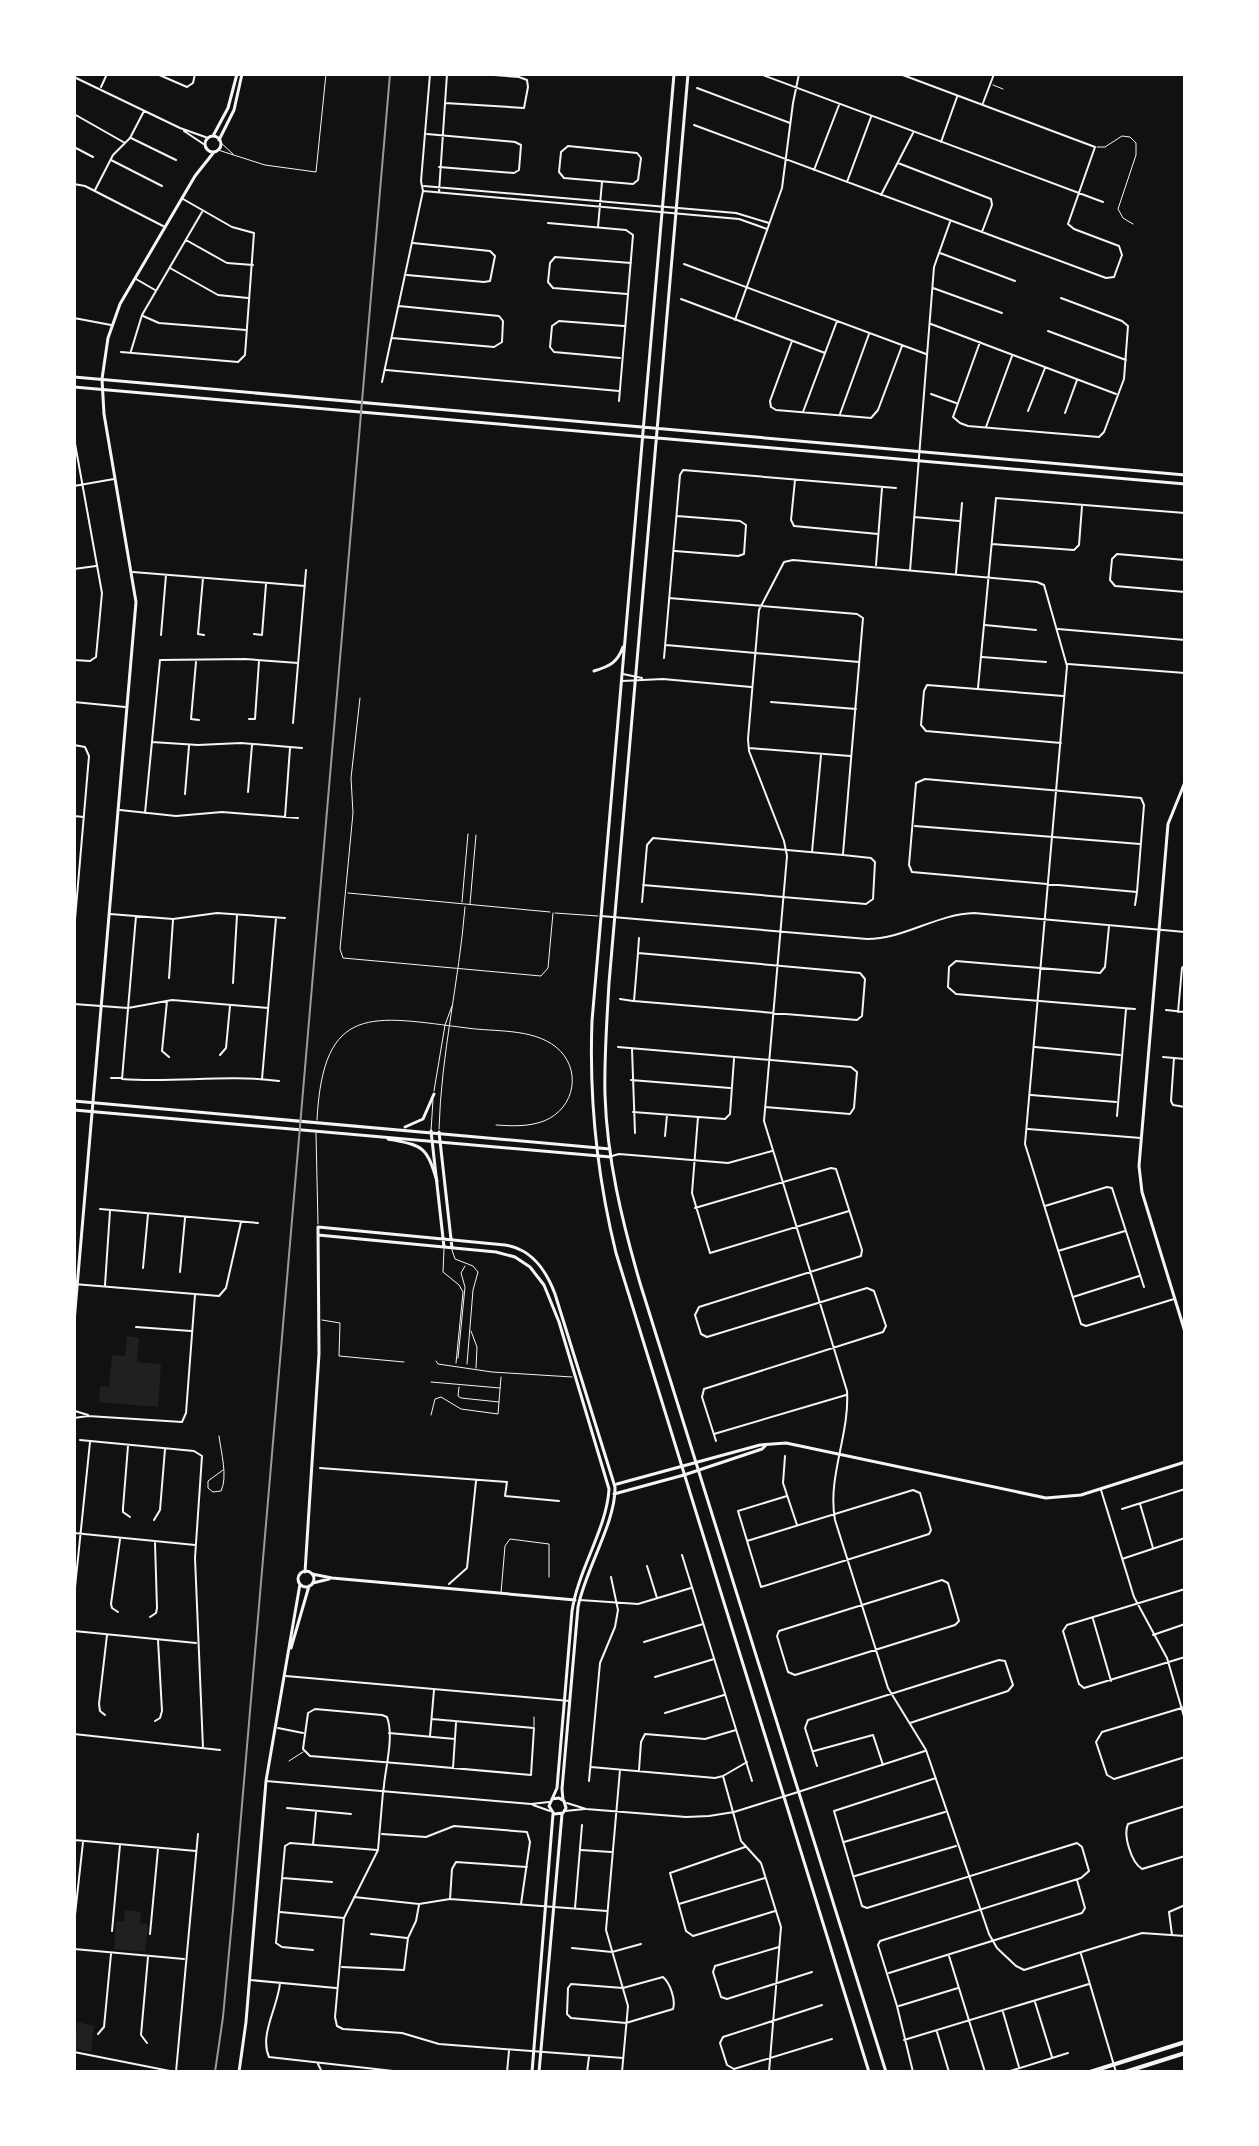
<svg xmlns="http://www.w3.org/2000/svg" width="1259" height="2146" viewBox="0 0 1259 2146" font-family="'Sofia Sans Condensed',sans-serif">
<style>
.green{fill:#202020}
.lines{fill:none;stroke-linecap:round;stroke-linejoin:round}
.service{stroke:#f5f5f5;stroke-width:1}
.pedestrian{stroke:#f5f5f5;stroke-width:2}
.minor{stroke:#f5f5f5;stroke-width:2}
.tertiary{stroke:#f5f5f5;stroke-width:3}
.secondary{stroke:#f5f5f5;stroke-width:3}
.primary{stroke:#f5f5f5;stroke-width:4}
.rail{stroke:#9a9a9a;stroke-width:2}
</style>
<rect width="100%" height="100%" fill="#111"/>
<!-- green -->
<path class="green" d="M127 1336 139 1338 137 1362 161 1364 158 1407 99 1402 100 1386 109 1387 112 1355 125 1356Z
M125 1910 141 1912 140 1923 148 1924 145 1952 114 1949 116 1921H124Z
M77 2022 94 2026 91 2052 75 2049Z"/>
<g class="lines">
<!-- service -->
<path class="service" d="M993 85 1003 89
M220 142 233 154
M1097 147H1105L1122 136 1130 137 1136 143V155L1118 209 1123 218 1133 224
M218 150 265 165 316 172 326 74
M360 698 351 778 353 813 340 949 343 958 541 976 548 968 553 913
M348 893 550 912
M462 902 468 834
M470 904 476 835
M555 913 598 916
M434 1091 445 1025 452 1006
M317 1120C323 1002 372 1016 467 1028 495 1032 532 1028 556 1047 582 1068 576 1108 544 1121 528 1127 512 1126 496 1125
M439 1129C441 1054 459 982 465 907
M431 1131 433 1100
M316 1133 318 1224
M444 1249 443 1272 459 1285 463 1292 456 1363
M452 1250 455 1259 473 1266 478 1272 473 1290 467 1364
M322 1320 340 1323 339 1356 404 1362
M471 1331 477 1347 476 1368
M458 1358 465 1287 461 1273 465 1266
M436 1361 438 1364 492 1372 572 1377
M431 1382 500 1388
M459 1387 458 1396 461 1398 499 1402
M431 1415 435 1399 441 1397 461 1409 498 1414 501 1377
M219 1436C221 1452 228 1477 221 1491L213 1492 208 1488V1481L223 1470
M501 1593 505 1546 510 1539 549 1544V1577
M534 1726V1717
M289 1761 303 1752"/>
<!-- pedestrian -->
<path class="pedestrian" d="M320 1468 507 1482 505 1496 559 1501
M449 1584 467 1568 476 1481"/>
<!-- minor -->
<path class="minor" d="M157 74 187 87 193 83 195 74
M760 74 1103 202
M74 77 180 128 208 138
M101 87 107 74
M697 88 790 123
M445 103 524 108 528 87 527 80 519 77 481 74
M983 103 994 74
M74 114 125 143
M694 125 1106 278 1114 277 1122 255 1119 246 1074 229 1068 224 1095 147 900 74
M184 131 205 145
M427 134 515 142 521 145 519 170 514 173 439 167
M131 138 176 160
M941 142 957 97
M568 146 637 153 641 158 638 180 633 184 564 178 559 172 561 152Z
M74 147 93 157
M111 160 162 186
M898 163 991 199 992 205 982 232
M814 170 839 105
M847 182 871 117
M74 184 85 186 163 226
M424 186 736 213 769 223
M95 190 113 155 130 138 144 111
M423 191 739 219 767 229
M439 192 447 74
M881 195 913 133
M548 223 626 230 633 235 619 401
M598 227 602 182
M186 240 227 263 253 265
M940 253 1015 281
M684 264 926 354
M170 268 218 295 248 298
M407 275 484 282 490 281 495 256 490 251 413 243
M136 279 155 290
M933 288 1002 313
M627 294 553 288 548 282 550 263 555 257 631 263
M681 299 825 353
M143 316 159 323 246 330
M74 318 111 325
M735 320 782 188 793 103 799 74
M931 324 1116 394
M1048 331 1126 360
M392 338 494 347 502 342 503 321 499 316 399 306
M792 341 770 401 771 407 776 410 871 418 878 410 902 346
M980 342 953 417 960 423 968 426 1099 437 1104 432 1124 379 1128 326 1122 321 1061 298
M131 351 142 315 202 212
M121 352 238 362 245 355 254 233 232 227 183 199
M620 358 554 352 550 347 552 326 559 321 624 326
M386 370 619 391
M382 382 423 191 421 181 430 74
M931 394 956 403
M1028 411 1045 368
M803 412 837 321
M1065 413 1077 380
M840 414 869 334
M986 427 1012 356
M74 438 102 593 96 657 90 661 74 660
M795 480 791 520 794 526 878 534
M74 486 114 479
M914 517 959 521
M992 544 1074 550 1079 545 1082 506
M675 551 738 556 744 554 746 525 740 521 677 516
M1185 560 1117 554 1112 559 1110 580 1115 586 1185 592
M876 565 882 488
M74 569 96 566
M910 571 934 267 950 222
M133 572 305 586
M956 573 962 503
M203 578 198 634 204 635
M669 598 857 614 863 618 843 854
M985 625 1036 630
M1058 629 1185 640
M254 634 262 635 266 584
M161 635 166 575
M666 645 859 662
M982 657 1046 662
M664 658 680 475 683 470 896 488
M196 662 191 719 199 720
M1068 664 1185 673
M623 674 642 678
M622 681 663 679 751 687
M978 688 996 498 1185 513
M74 702 125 707
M771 702 856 709
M249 719H255L259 661
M293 723 306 570
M152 742 198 745 241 743 302 748
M1061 743 926 731 921 725 924 691 927 685 1063 696
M74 745 85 747 89 756 74 931
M749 748 850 756
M248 792 252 745
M185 794 189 746
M120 810 176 816 222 812 298 818
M145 813 160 660 245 659 298 663
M74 816 84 817
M285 817 290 748
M915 826 1140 844
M812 852 821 755
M642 902 647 845 653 838 843 855 871 858 875 862 873 899 866 904 643 885
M1135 905 1137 892 1144 805 1141 798 925 779 916 783 909 865 912 872 1137 892
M110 914 173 919 217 913 285 918
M136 916 122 1079C175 1083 227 1074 279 1081
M601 916 867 939C904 939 937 914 974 913L1185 932
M1109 926 1105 967 1100 973 956 961 949 967 948 987 956 994 1135 1009
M638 952 639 938
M638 953 860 973 865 979 862 1016 857 1020 634 1001Z
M169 978 173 920
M233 983 237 915
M620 999 633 1001
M167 1001 162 1051 169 1057
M74 1004 128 1008 172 1000 268 1008
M1166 1010 1185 1012
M1178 1012 1182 968 1185 965
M618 1047 851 1067 857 1072 854 1108 850 1114 765 1107
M1035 1047 1120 1055
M632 1049 635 1133
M220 1055 226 1048 230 1006
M1163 1057 1185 1059
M1174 1058 1171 1101 1173 1105 1185 1107
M111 1078H121
M262 1079 276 918
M631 1080 730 1088
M1031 1095 1116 1102
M633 1112 725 1119 730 1114 734 1059
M1117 1116 1126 1009
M698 1117 692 1193 710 1253 849 1211
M1028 1129 1141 1138
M665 1136 667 1115
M612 1156 619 1154 728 1163 772 1151
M1045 1206 1107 1187 1112 1188 1144 1287
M695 1208 831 1168 836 1169 862 1250 861 1256 699 1307 695 1315 701 1334 707 1337 867 1288 874 1291 886 1326 883 1332 704 1389 702 1397 716 1441
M100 1209 258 1223
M1058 1251 1125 1231
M143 1268 148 1214
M180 1272 185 1218
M74 1284 219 1296 226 1288 241 1222
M105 1285 110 1211
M1073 1297 1139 1276
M1174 1299 1086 1326 1081 1324 1025 1144 1067 666 1044 585 1037 582 793 560 784 562 759 610 748 739 749 751 784 841 787 856 764 1121 847 1391C850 1434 827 1477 835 1520L888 1688 926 1750 989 1934 997 1948 1016 1966 1024 1970 1142 1933 1185 1936
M136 1327 191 1331
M75 1411 88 1415
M74 1418 88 1416 182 1422 186 1413 195 1295
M714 1434 846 1395
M80 1440 194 1451 202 1456 195 1558 203 1748
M128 1446 123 1508V1512L130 1517
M785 1456 783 1483 797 1525
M1101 1490 1134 1597 1167 1658 1185 1720
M1140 1504 1153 1548
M1122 1509 1185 1489
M154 1520 160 1510 165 1449
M74 1533 195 1545
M747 1541 913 1490 920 1493 931 1530 929 1534 761 1587 738 1511 787 1496
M682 1555 752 1781
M1122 1559 1185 1538
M647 1566 657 1598
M942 1580 948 1583 959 1621 955 1625 795 1675 788 1672 777 1636 779 1631Z
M1185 1589 1067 1625 1063 1631 1079 1684 1084 1688 1185 1657
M74 1597 90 1442
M580 1600 638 1604 691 1588
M118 1612 112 1608 111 1604 120 1539
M150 1617 156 1613 157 1608 155 1543
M1093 1619 1111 1681
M74 1631 196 1643
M1153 1635 1185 1624
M644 1642 703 1624
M286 1676 570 1701
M655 1677 714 1659
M1185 1707 1102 1732 1096 1742 1107 1775 1114 1779 1185 1757
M665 1713 724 1695
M105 1715 100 1711 99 1704 107 1635
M432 1719 534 1728 531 1775C457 1768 384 1762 310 1756L303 1749 308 1713 315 1709 382 1715 387 1717C394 1736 386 1765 384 1785V1786L383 1792 378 1850 344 1918 335 2017 337 2026 343 2029 402 2033 439 2044 623 2058
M155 1721 160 1718 162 1711 158 1640
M278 1728 303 1733
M389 1733 455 1739
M74 1734 220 1750
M430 1736 434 1690
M814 1751 873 1735 883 1765
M817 1766 805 1728 808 1720 999 1660 1005 1661 1013 1685 1008 1691 910 1723
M591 1767 715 1778 723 1776 747 1762
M453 1768 456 1723
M620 1770 606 1930 628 2006 622 2072
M639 1770 641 1742 645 1734 705 1739 736 1730
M723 1776 741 1841 761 1863 781 1927 769 2072
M266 1781 531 1804 549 1802
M589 1781 600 1663 615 1627 618 1610 611 1577
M567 1803 586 1809 686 1817 709 1816 734 1812 798 1792 925 1751
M533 1805 550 1811
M1185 1806 1128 1824C1123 1835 1131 1862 1142 1869L1185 1856
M287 1808 351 1814
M565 1811 585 1809
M382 1834 426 1837 454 1826 527 1832 530 1842 521 1904
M74 1840 196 1851
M844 1842 945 1812
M313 1845 316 1812
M745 1847 670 1873 686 1931 693 1936 775 1911
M581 1850 611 1852
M855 1876 956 1846
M283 1878 332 1882
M354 1897 419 1904 450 1899 607 1911
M450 1899 452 1869 456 1862 527 1867
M679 1904 765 1878
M575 1908 582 1825
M280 1912 344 1918
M74 1924 83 1842
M112 1931 120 1845
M150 1934 158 1849
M371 1934 407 1938
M1172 1935 1169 1912 1185 1905
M779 1947 715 1966 713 1972 721 1997 727 1999 812 1972
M572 1948 612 1952 641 1944
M74 1949 184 1959
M313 1950 282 1947 276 1943 285 1846 290 1843 377 1850
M1081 1954 1116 2072
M949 1956 985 2072
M342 1967 404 1970 408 1938 416 1921 419 1905
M889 1973 1082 1913 1085 1908 1077 1880
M663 1977C670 1983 676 2000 673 2009L626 2023 571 2018 567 2014 568 1988 571 1984 623 1988Z
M250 1980 336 1988
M280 1983C278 2007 259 2035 269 2057L402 2072
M1035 2002 1052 2057
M822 2005 723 2037 720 2043 727 2065 734 2069 832 2039
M899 2006 958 1988
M1003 2012 1019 2067
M937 2032 949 2072
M98 2034 104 2027 111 1954
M904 2040 1089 1984
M147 2043 141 2035 148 1957
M74 2052 175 2072
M318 2064 322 2072
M176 2072 198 1834
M507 2072 509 2051
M587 2072 589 2057
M913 2072 897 2006 878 1945 880 1941 1081 1878 1089 1871 1082 1847 1077 1843 867 1908 862 1906 834 1811 936 1778
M1007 2072 1068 2053"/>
<!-- tertiary -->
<path class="tertiary" d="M213 136 228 108 237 74
M205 144a8 8 0 1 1 16 0a8 8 0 1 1-16 0Z
M219 140 234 110 242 74
M1185 782 1168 824 1139 1166 1142 1192 1185 1332
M431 1131 444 1247
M439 1132 452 1248
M318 1235 496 1252 515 1257 530 1267 544 1285 559 1322 609 1489C607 1528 578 1570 572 1611L557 1788 549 1806 554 1814 563 1813 566 1808 564 1801 559 1798 552 1799
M74 1322 136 602 104 414 102 379 108 338 120 304 195 176 214 152
M74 1412V1416
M617 1484 760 1445 786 1443 1046 1498 1081 1495 1185 1462
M614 1494 684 1475 762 1449 766 1445
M298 1579a8 8 0 1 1 16 0a8 8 0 1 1-16 0Z
M305 1572 319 1354 318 1227 505 1245C532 1249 546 1270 555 1294L615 1487C616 1522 585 1570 578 1607L562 1789 563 1800
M312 1574 332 1578 575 1600
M313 1583 329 1579
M291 1648 309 1586
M239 2072 246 2022 266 1781 300 1584
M532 2072 553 1814
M539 2072 562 1814"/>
<!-- secondary -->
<path class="secondary" d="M674 74 592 1021C589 1100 597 1176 616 1253L869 2072
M688 74 609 983C607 1020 604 1058 605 1095 607 1159 622 1221 640 1283L886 2072
M74 377 1185 475
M74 387 1185 484
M594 671C610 666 617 663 623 647
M74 1101 610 1149
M74 1110 611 1157
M405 1127 423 1119 434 1094
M388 1139C423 1146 426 1145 437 1181"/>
<!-- primary -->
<path class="primary" d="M1090 2072 1185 2042
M1125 2072 1185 2053"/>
<!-- rail -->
<path class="rail" d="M215 2072 223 2017 233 1910 390 74"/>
</g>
<!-- border -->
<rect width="1259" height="2146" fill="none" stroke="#ffffff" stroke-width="152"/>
</svg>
